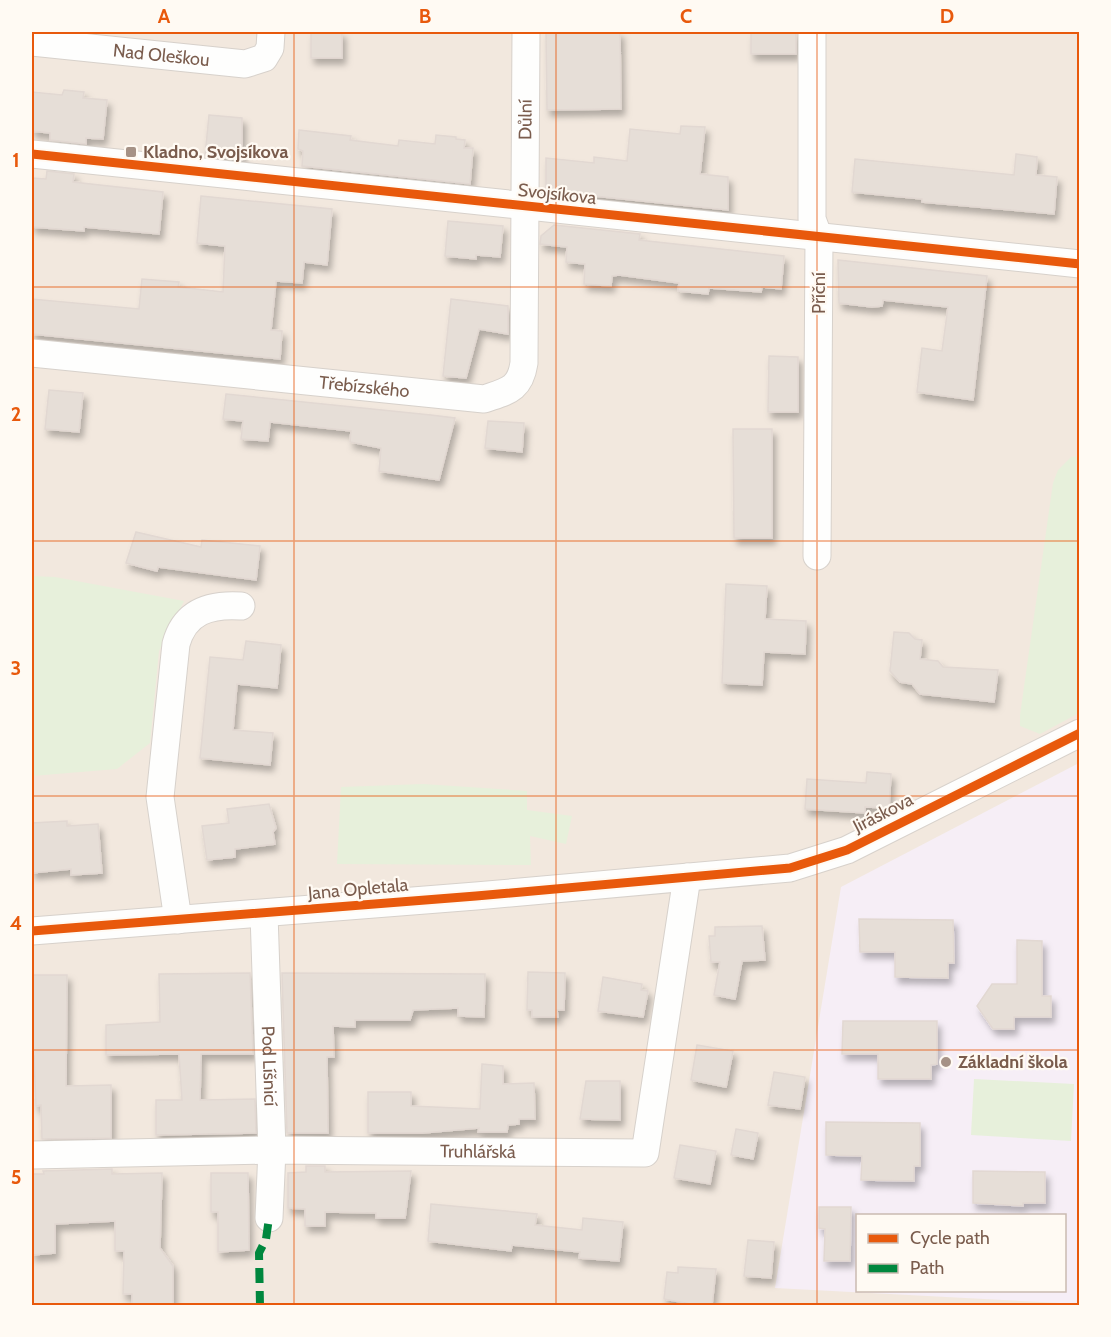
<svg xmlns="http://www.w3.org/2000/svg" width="1111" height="1337" viewBox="0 0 1111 1337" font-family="Cabin,sans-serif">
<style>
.residential{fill:#f2e8de;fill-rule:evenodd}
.education{fill:#f6eef6;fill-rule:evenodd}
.green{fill:#e7f0db}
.building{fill:#e6ded7;stroke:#e2d8d2;stroke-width:1.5;filter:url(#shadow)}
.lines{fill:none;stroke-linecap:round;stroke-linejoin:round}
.minor-casing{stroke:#d7d1cb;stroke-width:29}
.minor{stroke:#fefefd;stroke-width:27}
.quiet{stroke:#00873e;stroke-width:8;stroke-dasharray:15 8;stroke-linecap:butt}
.cycleway-casing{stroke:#fffaf3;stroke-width:13}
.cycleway{stroke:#e8590c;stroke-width:9}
.grid{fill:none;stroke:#e8590c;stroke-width:1.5;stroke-opacity:0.55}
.poi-dot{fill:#a69286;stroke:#fffaf3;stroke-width:2}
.labels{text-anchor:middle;stroke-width:4.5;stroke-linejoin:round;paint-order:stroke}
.street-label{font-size:18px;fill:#7a5c4d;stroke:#fffaf3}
.poi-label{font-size:18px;font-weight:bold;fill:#7a5c4d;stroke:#fffaf3;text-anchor:start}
.neatline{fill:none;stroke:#e8590c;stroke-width:2}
.grid-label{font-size:20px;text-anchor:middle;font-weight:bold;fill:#e8590c}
</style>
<defs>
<filter id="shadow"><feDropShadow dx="3.5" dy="6" stdDeviation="3" flood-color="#0004"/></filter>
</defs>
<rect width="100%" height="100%" fill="#f9f5f0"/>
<!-- residential -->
<path class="residential" d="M32 32H1079V1305H32ZM858 1216H1064V1290H858Z"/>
<!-- education -->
<path class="education" d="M1079 763V1304L775 1288 841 887ZM858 1216H1064V1290H858Z"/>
<!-- green -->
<path class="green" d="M1079 456V713L1040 734 1020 726V715L1053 483 1058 470 1071 457Z
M32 576 55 577 184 601 159 651 150 743 117 769 32 776Z
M423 784 527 791V810L572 816 566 844 530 836 531 865 337 864 341 787Z
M974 1079 1074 1084 1071 1141 971 1135Z"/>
<!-- building -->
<path class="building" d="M311 32H342V58H311Z
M546 32H620L621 109 547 110Z
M759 32H796V54H751V33Z
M64 90 84 92 83 98 107 100 103 139 86 138V144L50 140V133L32 131V92L62 95Z
M209 115 242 118V160L205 156Z
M681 126 705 127 700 174 728 177V210L546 191V158L594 163V157L627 161 630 129 680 134Z
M299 130 351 136 350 140 398 146 399 140 435 144 436 135 456 137V139L465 140 464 148H473L470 184 302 166 303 151 298 149Z
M1016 154 1037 157 1036 175 1057 177 1054 214 922 202V199L852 192 855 159 1014 175Z
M47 171 74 174 73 182 163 192 159 234 84 227V231L32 227V178L46 179Z
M201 196 332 209 327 265 304 262 302 283 276 281 271 330 282 331 280 359 32 334V299L139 309 142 279 179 282 178 287 223 292 225 246 197 243Z
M448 221 503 226 500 257 476 255V259L445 256Z
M554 225 640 234 639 240 784 256 781 289 762 287 761 292 709 288 708 294 678 291 679 283 619 275 612 276 611 286 584 284 585 264 566 262 567 247 540 244 541 236Z
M838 260 987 276 973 400 917 392 922 348 942 351 948 307 883 300 882 306 872 307 839 303Z
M451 299 508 306V334L479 329 466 378 443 376Z
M769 356 798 357V412H768Z
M49 390 83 393 79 432 45 429Z
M226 394 431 415 455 418 439 480 379 471 381 448 350 442 351 431 270 422 268 441 241 439 243 421 223 419Z
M488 421 524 423 522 452 485 448Z
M733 429H772V538H734Z
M136 532 201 547 202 540 260 546 256 580 158 567 157 571 126 563Z
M726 584 767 586 765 619 806 621 805 654 764 652 762 685 722 683Z
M894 632 909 633 915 639 922 640 920 659 938 661 943 667 998 670 994 702 920 694 912 684 900 682 890 671Z
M246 641 281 645 277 688 237 684 233 730 273 733 270 765 200 758 210 657 243 660Z
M867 772 891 774 889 808 865 807V813L805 809 807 779 866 783Z
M269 804 276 828 273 832 275 844 235 849V857L207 860 202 826 229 823 227 809Z
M67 821V826L98 824 102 873 71 875V869L32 873V823Z
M859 919 953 920 954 963H948V978L895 977V952H860Z
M762 926 765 960 742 961 735 999 714 995 720 962H711L709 936H715V927Z
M1017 940 1042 941V996H1051V1017H1014V1029H993L977 1006 992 984H1017Z
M528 972 565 973 564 1010H557L558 1017H532V1010H527Z
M250 973 253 1054H201L200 1100 255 1099 256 1133 156 1135V1100H182L179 1054 106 1055V1025L160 1022 159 974Z
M282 973 485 974 484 1017 458 1016V1008L413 1010 410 1020H355V1027L333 1026 334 1057H327L328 1133H287Z
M32 975H67L66 1086 111 1085V1138L42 1139 41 1105 36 1106 34 1056H32Z
M603 977 642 984 641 990 648 991 643 1017 598 1011Z
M843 1021H937V1064L931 1065V1079H878V1054H842Z
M697 1045 733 1051 726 1087 691 1080Z
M482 1064 503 1066V1084L534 1083 535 1119H519V1124L508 1125 507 1132H478L479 1128 423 1133H368V1092H411V1106L480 1109Z
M774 1072 805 1077 800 1109 768 1105Z
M586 1081H620V1120L580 1119Z
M826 1122 920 1123V1166H914V1181L861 1180 862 1156 826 1155Z
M736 1129 758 1133 753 1159 731 1155Z
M680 1145 716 1151 710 1184 674 1178Z
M306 1166H325V1172L411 1171 405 1218H376V1213L325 1212V1226H305V1209L288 1208V1173L306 1172Z
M112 1169V1174L162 1173 160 1248 173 1266V1305H132V1294H123L124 1251H115V1221L55 1224V1253L32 1255V1174H44L43 1171Z
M973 1171 1045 1172V1203H1023V1206L973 1203Z
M211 1173H248L249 1250 218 1252V1212H211Z
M431 1204 537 1214 535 1225 582 1230 583 1218 623 1222 619 1261 579 1258 580 1252 512 1245 511 1251 428 1241Z
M819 1207H851L850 1261H824L825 1229 819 1228Z
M748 1240 774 1242 771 1278 744 1276Z
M678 1267 716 1269 712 1305H696L664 1299 667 1272 678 1273Z"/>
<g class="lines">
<!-- minor casing -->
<g class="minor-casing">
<g id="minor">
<path d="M812 32V219L819 238 817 556"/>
<path id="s1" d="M32 42 245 64 264 58 270 48 271 32"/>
<path d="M32 154 1080 264"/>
<path id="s2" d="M32 353 484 399C507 391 520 390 524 363L526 32"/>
<path id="s3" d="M264 914 272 1150 269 1218"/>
<path d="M178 920 160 797 176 644C185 611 210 604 241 606"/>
<path d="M32 931 476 896 790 868 847 850 1080 733"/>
<path id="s4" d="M32 1155 272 1150 645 1153 687 877"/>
</g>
</g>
<!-- minor -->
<use href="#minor" class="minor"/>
<!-- quiet -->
<path class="quiet" d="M260 1306 259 1253 266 1239 269 1218"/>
<!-- cycleway casing -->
<g class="cycleway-casing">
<path id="cycleway" d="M32 154 1080 264
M32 931 476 896 790 868 847 850 1080 733"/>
</g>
<!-- cycleway -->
<use href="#cycleway" class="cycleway"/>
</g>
<!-- grid -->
<path class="grid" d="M294 32V1306M556 32V1306M817 32V1306M32 287H1080M32 541H1080M32 796H1080M32 1050H1080"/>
<!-- markers -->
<g class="poi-dot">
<rect x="125" y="146" width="12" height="12" rx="3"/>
<circle cx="946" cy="1062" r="6"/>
</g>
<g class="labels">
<!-- street labels -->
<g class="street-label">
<text dy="6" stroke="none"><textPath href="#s1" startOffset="130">Nad Oleškou</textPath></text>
<text dy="6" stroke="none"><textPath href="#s2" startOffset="756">Důlní</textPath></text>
<text transform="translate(557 194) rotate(6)" y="6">Svojsíkova</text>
<text transform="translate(819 293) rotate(-90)" y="6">Příční</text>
<text dy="6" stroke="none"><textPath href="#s2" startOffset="334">Třebízského</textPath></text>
<text transform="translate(883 813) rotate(-27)" y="6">Jiráskova</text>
<text transform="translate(358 889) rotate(-5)" y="6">Jana Opletala</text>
<text dy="6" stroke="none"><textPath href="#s3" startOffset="152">Pod Líšnicí</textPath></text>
<text dy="6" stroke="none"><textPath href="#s4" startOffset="446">Truhlářská</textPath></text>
</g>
<!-- poi labels -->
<g class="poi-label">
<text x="143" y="158">Kladno, Svojsíkova</text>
<text x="958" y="1068">Základní škola</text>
</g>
</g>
<!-- border -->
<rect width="1111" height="1337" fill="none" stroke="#fffaf3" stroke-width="66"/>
<!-- legend -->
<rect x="856" y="1214" width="210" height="78" fill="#fffaf3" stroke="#cabbb1" stroke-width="1.5"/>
<rect x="868" y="1234" width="30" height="9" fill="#e8590c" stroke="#cabbb1" stroke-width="1.5"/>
<text x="910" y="1244" font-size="18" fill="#7a5c4d">Cycle path</text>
<rect x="868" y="1264" width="30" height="9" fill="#00873e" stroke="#cabbb1" stroke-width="1.5"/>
<text x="910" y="1274" font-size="18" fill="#7a5c4d">Path</text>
<rect x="33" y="33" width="1045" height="1271" class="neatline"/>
<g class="grid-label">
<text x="164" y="23">A</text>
<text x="425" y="23">B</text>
<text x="686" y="23">C</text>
<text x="947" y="23">D</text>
<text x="16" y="167">1</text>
<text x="16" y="421">2</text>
<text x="16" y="675">3</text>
<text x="16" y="930">4</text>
<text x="16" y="1184">5</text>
</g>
</svg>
